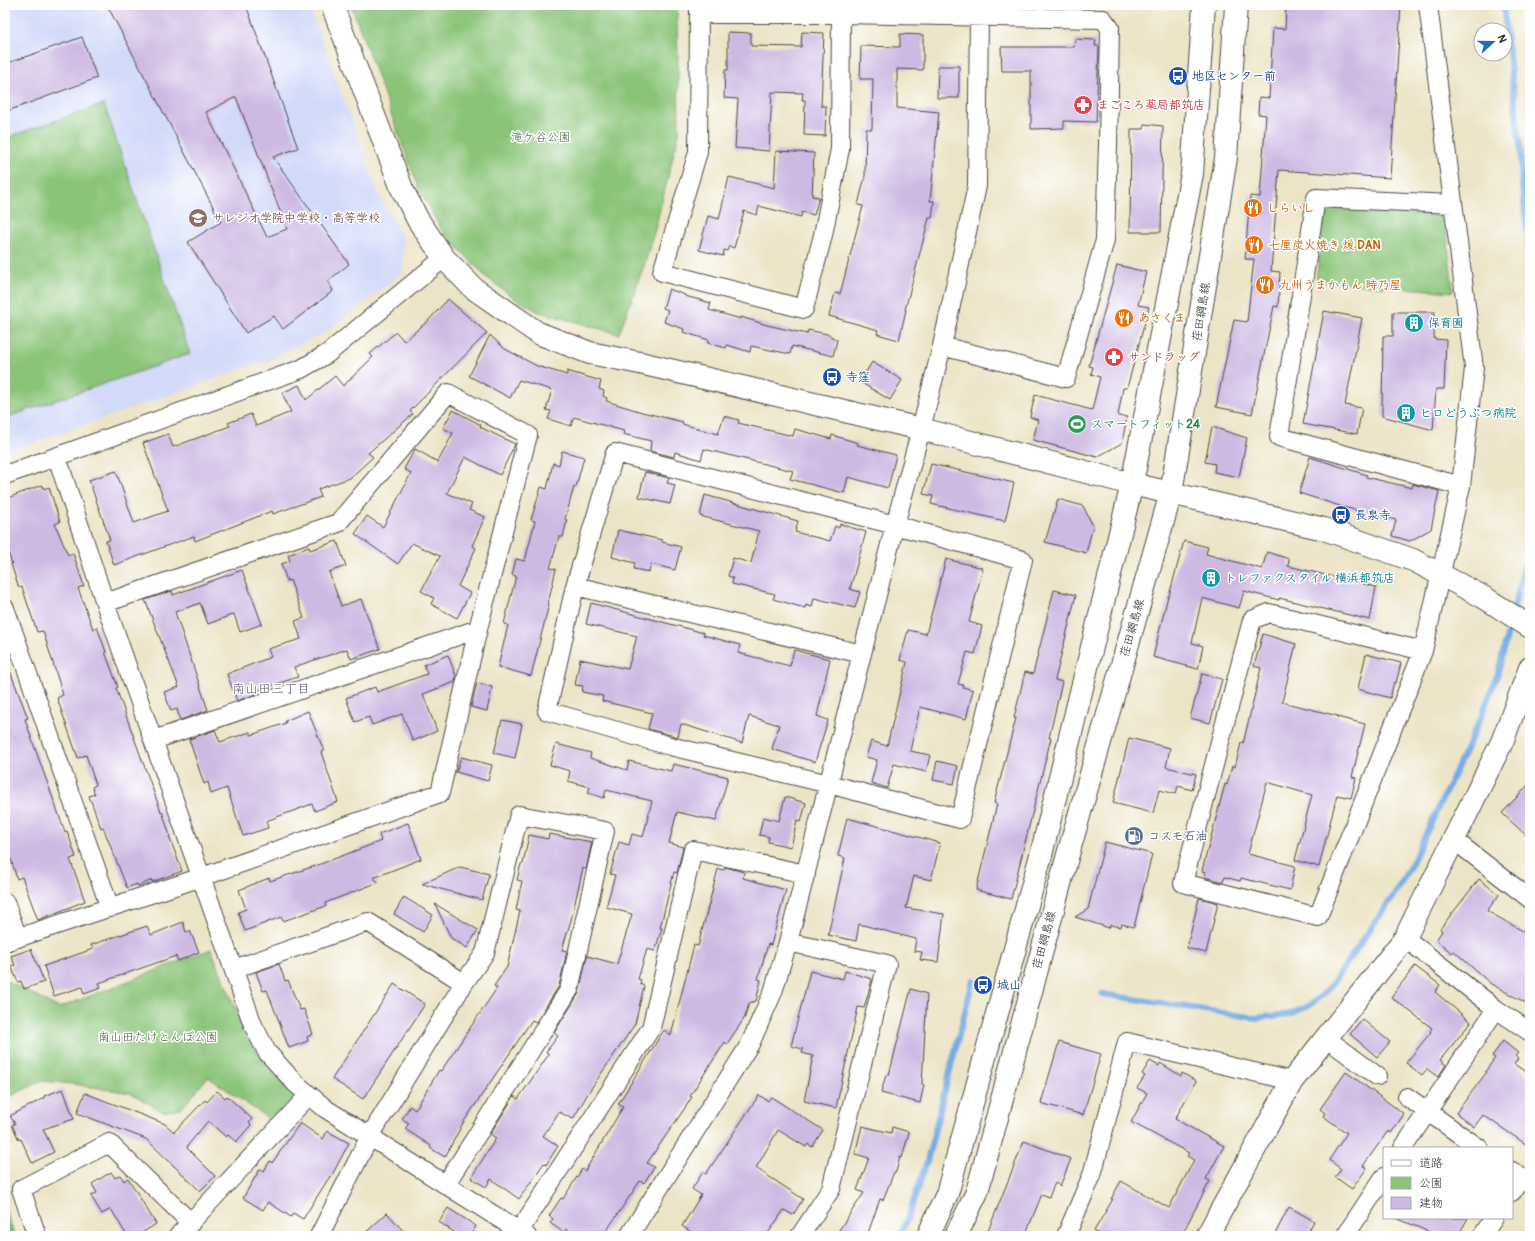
<svg xmlns="http://www.w3.org/2000/svg" width="1535" height="1241" viewBox="0 0 1535 1241" font-family="Pangolin,'Klee One',sans-serif">
<style>
.built{fill:#d2d9f9}
.green{fill:#8ac478;stroke:#5a7852}
.forest{fill:#6faa68;stroke:#4d6a4a}
.lines{fill:none;stroke-linecap:round;stroke-linejoin:round}
.stream{stroke:#76abe4;stroke-width:6}
.building{fill:#ceb9e3;fill-rule:evenodd}
.street-casing{stroke:#484742;stroke-width:20}
.secondary-casing{stroke:#484742;stroke-width:24}
.street{stroke:#fff;stroke-width:18}
.secondary{stroke:#fff;stroke-width:22}
.labels{text-anchor:middle;stroke-width:3;stroke-linejoin:round;paint-order:stroke}
.transit-label{font-size:12px;font-weight:bold;fill:#164399;stroke:#fff;text-anchor:start}
.health-label{font-size:12px;font-weight:bold;fill:#be3a42;stroke:#fff;text-anchor:start}
.park-label{font-size:12px;fill:#4c6146;stroke:#fff}
.food-label{font-size:12px;font-weight:bold;fill:#c56008;stroke:#fff;text-anchor:start}
.education-label{font-size:12px;font-weight:bold;fill:#785e54;stroke:#fff;text-anchor:start}
.street-label{font-size:12px;fill:#2b2b2b;stroke:#fff}
.culture-label{font-size:12px;font-weight:bold;fill:#0d838f;stroke:#fff;text-anchor:start}
.leisure-label{font-size:12px;font-weight:bold;fill:#27864d;stroke:#fff;text-anchor:start}
.service-label{font-size:12px;font-weight:bold;fill:#4e5e75;stroke:#fff;text-anchor:start}
.neighbourhood-label{font-size:13px;fill:#645d6b;stroke:#fff}
</style>
<rect width="100%" height="100%" fill="#fff"/>
<filter id="ink" filterUnits="userSpaceOnUse"><feTurbulence type="fractalNoise" baseFrequency=".025" numOctaves="2"/><feDisplacementMap in="SourceGraphic" scale="8" xChannelSelector="R" yChannelSelector="G"/><feConvolveMatrix kernelMatrix="1 2 1 2 8 2 1 2 1" color-interpolation-filters="sRGB"/></filter>
<filter id="wash" filterUnits="userSpaceOnUse"><feTurbulence type="fractalNoise" baseFrequency=".012" numOctaves="4" result="noise"/><feDisplacementMap in="SourceGraphic" scale="16" xChannelSelector="R" yChannelSelector="G"/><feGaussianBlur stdDeviation="0.9" result="paint"/><feColorMatrix in="noise" values="0 0 0 0 0 0 0 0 0 0 0 0 0 0 0 0 0 1.4 0 .05"/><feComposite in="paint" operator="in"/></filter>
<g filter="url(#wash)">
<rect width="100%" height="100%" fill="#ece4c6"/>
<!-- built -->
<path class="built" d="M5 5H309L380 197 404 239 402 273 327 331 274 358 5 453Z"/>
<!-- green -->
<path class="green" d="M351 5H677L679 133 654 233 645 263 619 334 539 312 514 298 485 276 442 231 418 187Z
M104 104 190 354 5 418V138Z
M1325 207 1445 216 1453 292 1316 281Z
M211 949 243 1027 262 1059 294 1097 269 1119 208 1077 181 1109 163 1112 131 1093 73 1084 41 1081 5 1099V980L59 1008Z"/>
<!-- forest -->
<path class="forest" d="M5 1210 15 1236H5Z"/>
<g class="lines">
<!-- stream -->
<path class="stream" d="M1503 5 1521 153 1522 185 1530 260
M1513 611 1530 546
M1102 994 1256 1018 1290 1014 1309 1006 1328 990 1392 898 1412 863 1480 720 1498 673 1511 620
M899 1236 907 1220 927 1161 973 980"/>
</g>
<g id="blocks">
<!-- building -->
<path class="building" d="M107 5H246L298 148 273 157 349 264 328 281 333 291 283 329 274 316 246 333 188 242 221 222ZM236 97 287 229 267 237 206 112Z
M1286 5H1401L1390 178 1279 170 1271 271 1280 272 1278 307 1274 306 1252 414 1216 407 1234 320 1247 322 1254 259H1245L1250 196 1260 197 1266 115 1258 114 1259 97 1269 98 1273 28 1285 29Z
M728 32 751 33V46L801 47 802 32 824 33 821 106H826L825 136 804 135 805 100H802L803 93 772 92 769 151 735 148 738 99 724 98 725 70H728Z
M900 34 923 35V70L897 69V108L939 112 930 201H934L932 218H929L905 310H906L899 340 877 334 878 330 829 316 835 293 840 294 863 206 858 205 865 176 866 129H872L873 79H860L861 46 900 47Z
M82 37 97 78 5 112V64Z
M1075 39 1096 40 1095 46H1099L1096 122 1064 121V128L1031 129V71H1002L1001 47H1074Z
M938 66H959V98H937Z
M1144 124 1163 126 1161 232H1130L1131 129H1144Z
M776 151 814 153 812 196 819 197 814 215 802 212 801 217 759 206 757 215 744 211 734 248 729 246 727 251 724 250 723 256 699 250 708 216 719 219 729 177 774 188Z
M1117 265 1146 272 1138 305 1149 307 1127 388H1123L1118 416 1127 417 1122 443 1097 457 1033 440 1038 420 1030 417 1035 395 1092 410 1100 377 1091 374 1093 367 1089 366Z
M669 289 685 295V296L711 303 709 310 741 319V317L767 325 807 334 808 330 827 334 837 340 833 356 792 346 790 354 751 346 750 352 727 345 726 348 708 343 709 340 683 332 684 329 664 322 668 310 663 308Z
M448 299 487 333 410 411 413 414 368 453 373 457 350 478 318 489 321 497 273 514 272 511 195 541 194 536 114 565 106 541 110 540 89 480 116 471 134 523 168 511 143 443 168 434 173 447 230 426 228 423 251 414 256 426 291 412 282 393 299 385 306 400 335 376 343 386 373 357 370 354 396 332 404 341 428 321Z
M1324 311 1362 318 1345 405 1362 408 1357 434 1303 424Z
M1393 312H1435L1434 339 1446 340 1444 389H1436L1433 430 1382 416 1383 336H1393Z
M490 335 505 349 537 366 567 375V371L601 381 599 389 604 391 603 396 607 398 606 401 642 412 683 422 682 424 718 434 724 416 739 420 738 423 793 436 795 429 831 439 832 435 858 443 857 445 896 455 888 488 848 477 844 493 790 479 793 471 704 449 701 460 675 452 674 457 650 451 651 441 623 434 624 431 574 417 571 426 548 419 551 411 546 410 552 390 519 380 510 398 469 376Z
M872 362 902 380 890 400 860 382Z
M453 410 481 425 480 427 515 444 500 475 465 457 447 493 472 504 469 510 485 517 472 546 476 548 458 586 470 593 457 618 431 604 434 598 421 591 440 556 412 543 398 564 355 534 367 516 383 527 411 473 404 469 415 449 438 462 453 433 443 428Z
M1212 427 1247 438 1239 477 1214 472 1215 464 1205 462Z
M562 451 584 457 576 487H574L565 519 567 520 563 537H559L550 568 556 569 548 603 549 604 531 676 498 667 508 625 504 624 516 576 512 575 516 559 525 561 535 521 531 520 541 487 547 489 553 463 559 465Z
M1310 457 1367 475 1366 477 1412 488 1413 484 1439 491 1431 529 1410 541 1392 536 1396 520 1343 507 1299 493Z
M931 464 1014 483 1005 521 931 504 933 496 923 494Z
M645 472 669 478 667 483 675 485 670 504 639 497Z
M42 485 44 489 49 487 60 522 55 524 68 555 73 553 84 586 78 588 93 629 97 627 106 652H105L118 687 116 688 161 812 162 811 170 836H169L182 871 152 882V880L138 886 137 884 127 888 103 827 101 828 89 796 95 794 92 787 96 785 86 755 78 758 57 698 63 695 43 631 37 632 22 587 19 588 11 564H12L5 544V499Z
M705 495 798 521 795 532 830 541 835 526 839 528 840 524 866 532 850 589 860 592 855 608 814 598 812 607 806 605 805 608 773 599 775 594 732 584 733 578 728 576 733 558 751 563 759 531 700 516Z
M1058 499 1083 506 1093 526 1086 553 1045 542Z
M618 530 662 540V542L681 547 675 570 651 564 649 572 634 569 635 563 612 557Z
M337 541 346 566 329 572 341 606 361 599 380 649 351 659 347 649 294 667 298 677 255 691 256 694 237 701 227 674 271 657 268 649 301 639 295 621 304 618 290 580 287 581 281 564 290 561 288 555 309 547 310 550Z
M1184 541 1208 547 1206 554 1262 569 1267 552 1289 559 1288 566 1376 587 1370 620 1279 598V600L1244 591 1239 608 1202 598 1192 643 1203 646 1198 669 1153 657 1168 596H1169Z
M946 559 983 568 969 622 982 626 975 654 967 652 958 684 963 685V687L973 690 966 719 920 707 910 751 930 755 926 772 894 764 887 788 871 783 877 760 866 757 871 741 887 746 907 662 900 660 908 630 926 634Z
M242 570 262 624 240 632 234 614 208 624 200 603 175 612 208 710 180 720 177 709 171 711 164 692 179 687 145 600 172 591 173 595Z
M1054 590 1076 595 1055 680 1062 682 1049 738H1051L1011 899 976 890 997 804 994 803 1016 718H1014L1025 672 1033 674Z
M591 603 704 633 703 635 740 645 738 653 790 666 794 650 830 659 817 716 828 720 815 762 772 749 779 725 749 716 742 743 681 724 678 737 648 729 652 713 602 701 603 696 582 692 583 686 575 685 580 659 628 669 637 636 586 624Z
M1263 634 1296 644 1282 702 1338 716 1337 717 1365 724 1352 777 1356 778 1351 798 1337 795 1319 867 1295 860 1312 795 1267 782 1248 854 1295 866 1290 890 1241 878 1240 881 1225 877 1223 882 1204 877 1205 872 1202 871 1225 784 1227 785 1232 766 1235 767 1241 743 1243 744 1261 668 1254 666Z
M1366 654 1401 663 1396 683 1394 682 1390 698 1358 689Z
M448 655 456 676 455 682 423 694 437 731 413 741 402 714 372 725 369 717 355 722 346 698 375 687 377 692 427 674 424 665Z
M5 661H6L28 718 25 719 32 740 65 832 67 831 76 857 70 859 85 901 38 920 22 877 17 879 10 856 5 858Z
M1202 674 1222 679 1210 723 1190 718Z
M477 683 492 687 487 711 471 707Z
M308 711 324 751 321 752 338 802 315 811 312 804 266 821 268 828 243 836 227 788 211 794 208 782 204 784 189 739 215 730 220 742 250 732 251 735 286 723 285 721Z
M502 720 522 724 515 758 494 753Z
M1129 738 1170 748 1166 767 1196 774 1192 790 1178 786 1176 794 1159 790 1153 813 1113 803Z
M556 744 591 753 590 758 627 770 629 761 671 771 673 764 728 777 716 821 677 812 669 843 683 847 677 873 674 872 660 928H662L655 951 647 949 638 979 641 980 640 984 644 986 635 1024 590 1090 573 1119 559 1112 543 1136 558 1146 546 1165 544 1163 519 1199 491 1179 486 1187 471 1178 496 1138 490 1134 514 1096 518 1099 549 1054 546 1052 558 1036 554 1033 579 993 587 956 617 964 632 914 606 907 615 875 610 874 619 842 629 845 632 834 643 837 652 801 606 790 604 798 588 793 590 787 568 781 570 771 550 765Z
M461 757 492 765 488 781 456 772Z
M937 761 958 766 954 784 933 780Z
M1530 783V839L1502 813Z
M785 797 806 803 801 822 797 820 791 847 768 842 769 837 759 835 763 817 779 821Z
M847 818 940 843 931 880 914 876 906 908 944 914 938 962 920 960 922 952 914 951 916 939 859 924 856 941 828 935 845 858 838 856Z
M408 823 421 859 373 878 379 882 325 903 326 906 283 921 281 917 245 931 238 912 246 909 239 890 269 878 270 881 318 865 381 841 379 834Z
M549 834 592 842 586 869 583 868 571 920 562 950 567 951 559 986 536 1022 532 1020 463 1123 445 1157 430 1148 431 1146 405 1129 409 1123 402 1119 410 1106 415 1110 439 1070 441 1071 497 988 494 986 507 967 520 911 516 910 522 881 517 880 521 864H523L529 835 548 839Z
M1105 842 1152 854 1134 927 1122 924 1121 927 1110 925 1109 928 1075 917 1088 909Z
M460 867 489 874 482 900 422 884Z
M725 867 744 872 743 878 786 890 771 945 768 944 758 979 761 980 756 1001 749 1003 745 1017 727 1044 725 1042 690 1096 692 1097 685 1108 647 1163 654 1167 644 1183 640 1181 603 1236H576L566 1229 563 1232 550 1223 553 1219 549 1216 561 1198 563 1199 582 1169 585 1171 623 1107 618 1104 664 1030 671 1035 694 945 698 946 718 869 724 870Z
M1479 879 1499 895 1487 911 1530 935V1005L1491 984 1454 951 1452 953 1436 940 1442 931 1440 929Z
M404 897 433 915 423 932 394 914Z
M1199 898 1218 903 1206 953 1187 948Z
M435 904 478 930 467 948 451 938Z
M183 922 186 932 190 931 199 952 178 961 176 956 99 983 101 988 84 994 82 987 54 996 44 966 93 949 91 945 147 926 151 935Z
M31 949 44 982 24 989 21 981 18 982 11 966 15 965 11 956Z
M279 964 285 981 288 980 300 1010 304 1009 313 1034 307 1037 308 1041 289 1048 267 990 263 991 256 972Z
M1415 966 1440 985 1435 992 1471 1022 1440 1060 1446 1065 1438 1077 1427 1069 1422 1075 1406 1063 1431 1032 1430 1031 1432 1028 1391 997Z
M810 971 843 979 845 971 872 979 864 1008 858 1007 836 1108 804 1101 813 1056 802 1053 803 1049 791 1046Z
M394 984 425 1004 363 1099 332 1079Z
M911 989 927 994 922 1084 924 1085 920 1103 881 1093 886 1075H889Z
M1362 1019 1390 1042 1377 1057 1350 1034Z
M1503 1041 1518 1053 1515 1056 1518 1059 1514 1064 1530 1075V1147L1483 1115 1474 1127 1456 1113 1486 1073 1485 1072 1495 1058 1492 1056Z
M1059 1042 1101 1054 1083 1115 1041 1103Z
M1150 1061 1159 1066 1160 1063 1181 1076 1182 1073 1196 1081 1175 1119 1224 1146 1206 1179 1210 1181 1181 1236H1103L1094 1231 1113 1199H1111L1121 1181 1169 1208 1194 1160 1187 1156 1189 1153 1131 1122 1147 1093 1137 1088 1145 1076 1142 1074Z
M1346 1072 1404 1114 1391 1133 1388 1131 1363 1166 1367 1168 1352 1189 1335 1177 1341 1169 1329 1160 1347 1133 1323 1116 1325 1113 1320 1109Z
M63 1089 74 1119 43 1129 54 1152 32 1163 21 1139 19 1140 12 1125 15 1124 10 1116 44 1098V1096Z
M217 1091 225 1098 227 1096 252 1119 249 1123 251 1125 236 1142 228 1135 226 1137 208 1121 188 1145 187 1148 215 1176 200 1191 146 1139 77 1113 85 1093 165 1124 174 1132 205 1100 207 1102Z
M759 1095 768 1101 771 1097 823 1130 812 1147 808 1144 806 1147 778 1130 756 1168 803 1199 793 1215 784 1210 766 1236H697L682 1226 701 1195 692 1189 703 1172 706 1174Z
M300 1123 323 1139 327 1131 349 1143 331 1177 330 1176 303 1219 293 1213 291 1217 268 1202 263 1210 243 1198 260 1169 264 1171 270 1161 272 1163Z
M862 1126 891 1133 892 1127 909 1132 902 1158 900 1157 896 1172H894L883 1200 880 1199 867 1236H835L864 1193 857 1190 869 1158 855 1154Z
M1024 1141 1071 1159 1060 1186 1055 1183 1049 1197 1042 1194 1025 1236H986Z
M111 1172 115 1178 120 1175 124 1181 128 1178 156 1224 137 1236H127L111 1209 102 1214 91 1196 97 1193 92 1184Z
M1289 1207 1314 1221 1306 1236H1274Z
M448 1208 476 1226 470 1236H460L439 1222Z
M387 1213 408 1236H362Z
M1396 1218H1468L1458 1236H1439Z"/>
</g>
</g>
<g filter="url(#ink)">
<use href="#blocks" fill-opacity="0" stroke="#484742" stroke-width="1"/>
<g class="lines">
<!-- street casing -->
<g class="street-casing">
<path id="street" d="M699 5 698 152 662 272 804 309 823 235 840 149 841 14
M699 14H841L1103 19 1110 28 1108 144 1105 240 1066 378 942 346
M1453 204 1316 198 1279 437 1461 486
M615 453 895 525 1023 560 960 819 829 784 670 746 547 711 575 586Z
M57 457 105 603 253 1025 267 1052 295 1083 326 1109 527 1236
M5 475 301 369 327 354 444 258
M575 586 862 654
M5 608 110 908
M1269 613 1423 651 1318 917 1183 883 1252 620Z
M1423 651 1461 486 1474 368 1428 5
M154 740 478 629
M1454 840 1530 899
M5 902 18 938
M1405 938 1496 1009 1530 1032
M5 942 202 877 440 793 478 629 528 435 448 393 338 523 105 603
M788 942 887 964 831 1189 800 1236
M234 969 368 922 464 983
M1326 1038 1377 1076
M1407 1097 1479 1148
M1403 1148 1496 1009
M1512 1171 1530 1184
M1512 1192 1521 1178
M37 1236 21 1189 109 1143 191 1223
M178 1236 309 1095
M319 1236 370 1136 464 983 485 953 519 815 605 831 569 990 446 1184
M516 1236 651 1028 693 850 806 874
M629 1236 750 1044 773 992 788 942 895 525 921 429 942 346 977 186 979 16
M1066 1236 1092 1175 1127 1042 1292 1081
M1345 1236 1384 1177
M1482 1236 1494 1218"/>
</g>
<!-- secondary casing -->
<g class="secondary-casing">
<path id="secondary" d="M332 5 402 189 418 220 444 258 473 288 538 333 590 353 640 363 921 429 1132 484 1324 529 1413 560 1485 598 1530 627
M928 1236 947 1194 1041 855 1132 484 1192 174 1204 5
M956 1236 977 1192 1067 858 1171 493 1226 158 1236 5
M1207 1236 1292 1081 1405 938 1502 742 1530 668"/>
</g>
<!-- street -->
<use href="#street" class="street"/>
<!-- secondary -->
<use href="#secondary" class="secondary"/>
</g>
</g>
<!-- icons -->
<defs>
<g id="bus-disc" transform="scale(1)"><circle r="9.5" fill="#1a4fb4" stroke="#fff"/><path d="M-5-6H5V4H4V6H2V4H-2V6H-4V4H-5ZM-3.5-4V0h7V-4ZM-3.5 1.2v1.5H-2V1.2ZM2 1.2v1.5H3.5V1.2Z" fill="#fff"/></g>
<g id="pharmacy-disc" transform="scale(1)"><circle r="9.5" fill="#e0444e" stroke="#fff"/><path d="M-2-6h4v4h4v4h-4v4h-4v-4h-4v-4h4Z" fill="#fff"/></g>
<g id="restaurant-disc" transform="scale(1)"><circle r="9.5" fill="#e8710a" stroke="#fff"/><path d="M-5-6h1v4h1v-4h1v4h1v-4h1v5L-1.5 .5V6h-2V.5L-5-1ZM5-6V6H3V1.5H1.5Q1.5-4 5-6Z" fill="#fff"/></g>
<g id="school-disc" transform="scale(1)"><circle r="9.5" fill="#8d6e63" stroke="#fff"/><path d="M0-5L7-2L0 1L-7-2ZM-4 1L0 2.5L4 1V4Q0 6-4 4Z" fill="#fff"/></g>
<g id="building-disc" transform="scale(1)"><circle r="9.5" fill="#0f9aa8" stroke="#fff"/><path d="M-4-6H4V6H1V3H-1V6H-4ZM-2.5-4.3h1.7v1.8h-1.7ZM.8-4.3h1.7v1.8H.8ZM-2.5-1h1.7V.8h-1.7ZM.8-1h1.7V.8H.8Z" fill="#fff"/></g>
<g id="stadium-disc" transform="scale(1)"><circle r="9.5" fill="#2e9e5b" stroke="#fff"/><path d="M0-5a6.5 5 0 1 0 0 10a6.5 5 0 1 0 0-10ZM-3.5-1.8h7v3.6h-7Z" fill="#fff"/></g>
<g id="fuel-disc" transform="scale(1)"><circle r="9.5" fill="#5c6f8a" stroke="#fff"/><path d="M-5.5-6h7V0h2V4h1.3V-2.5L3-4.5l.8-.8L6-3V5H2.5V1h-1V6h-7ZM-4.2-4.7v3.2H.2V-4.7Z" fill="#fff"/></g>
</defs>
<g fill-rule="evenodd">
<use href="#bus-disc" x="1178" y="76"/>
<use href="#pharmacy-disc" x="1083" y="105"/>
<use href="#restaurant-disc" x="1253" y="208"/>
<use href="#school-disc" x="198" y="218"/>
<use href="#restaurant-disc" x="1254" y="245"/>
<use href="#restaurant-disc" x="1265" y="285"/>
<use href="#restaurant-disc" x="1124" y="318"/>
<use href="#building-disc" x="1414" y="323"/>
<use href="#pharmacy-disc" x="1114" y="357"/>
<use href="#bus-disc" x="832" y="377"/>
<use href="#building-disc" x="1406" y="413"/>
<use href="#stadium-disc" x="1077" y="424"/>
<use href="#bus-disc" x="1341" y="515"/>
<use href="#building-disc" x="1211" y="578"/>
<use href="#fuel-disc" x="1134" y="836"/>
<use href="#bus-disc" x="983" y="985"/>
</g>
<g class="labels">
<!-- transit labels -->
<g class="transit-label">
<text x="1192" y="80">地区センター前</text>
<text x="846" y="381">寺窪</text>
<text x="1355" y="519">長泉寺</text>
<text x="997" y="989">城山</text>
</g>
<!-- health labels -->
<g class="health-label">
<text x="1097" y="109">まごころ薬局都筑店</text>
<text x="1128" y="361">サンドラッグ</text>
</g>
<!-- park labels -->
<g class="park-label">
<text x="541" y="141">滝ケ谷公園</text>
<text x="158" y="1041">南山田たけとんぼ公園</text>
</g>
<!-- food labels -->
<g class="food-label">
<text x="1267" y="212">しらいし</text>
<text x="1268" y="249">七厘炭火焼き 煖 DAN</text>
<text x="1279" y="289">九州うまかもん 時乃屋</text>
<text x="1138" y="322">あさくま</text>
</g>
<!-- education labels -->
<g class="education-label">
<text x="212" y="222">サレジオ学院中学校・高等学校</text>
</g>
<!-- street labels -->
<g class="street-label">
<text transform="translate(1201 312) rotate(-81)" y="4">荏田綱島線</text>
<text transform="translate(1132 628) rotate(-74)" y="4">荏田綱島線</text>
<text transform="translate(1044 940) rotate(-75)" y="4">荏田綱島線</text>
</g>
<!-- culture labels -->
<g class="culture-label">
<text x="1428" y="327">保育園</text>
<text x="1420" y="417">ヒロどうぶつ病院</text>
<text x="1225" y="582">トレファクスタイル 横浜都筑店</text>
</g>
<!-- leisure labels -->
<g class="leisure-label">
<text x="1091" y="428">スマートフィット24</text>
</g>
<!-- service labels -->
<g class="service-label">
<text x="1148" y="840">コスモ石油</text>
</g>
<!-- neighbourhood labels -->
<g class="neighbourhood-label">
<text x="271" y="693">南山田三丁目</text>
</g>
</g>
<!-- margin -->
<rect width="1535" height="1241" fill="none" stroke="#fff" stroke-width="20"/>
<!-- legend -->
<rect x="1383" y="1147" width="130" height="72" fill="#ffffff" stroke="#aaaaaa"/>
<rect x="1391" y="1160" width="20" height="6" fill="#ffffff" stroke="#aaaaaa"/>
<text x="1419" y="1167" font-size="12" fill="#2b2b2b">道路</text>
<rect x="1391" y="1177" width="20" height="12" fill="#8ac478" stroke="#aaaaaa"/>
<text x="1419" y="1187" font-size="12" fill="#2b2b2b">公園</text>
<rect x="1391" y="1197" width="20" height="12" fill="#ceb9e3" stroke="#aaaaaa"/>
<text x="1419" y="1207" font-size="12" fill="#2b2b2b">建物</text>
<!-- north arrow -->
<g transform="translate(1493 42) rotate(69)"><circle r="19" fill="#ffffff" stroke="#aaaaaa"/>
<path d="M0-3L7 15L0 10L-7 15Z" fill="#1f6fb2"/>
<text y="-6" font-size="11" font-weight="bold" text-anchor="middle" fill="#2b2b2b">N</text>
</g>
</svg>
